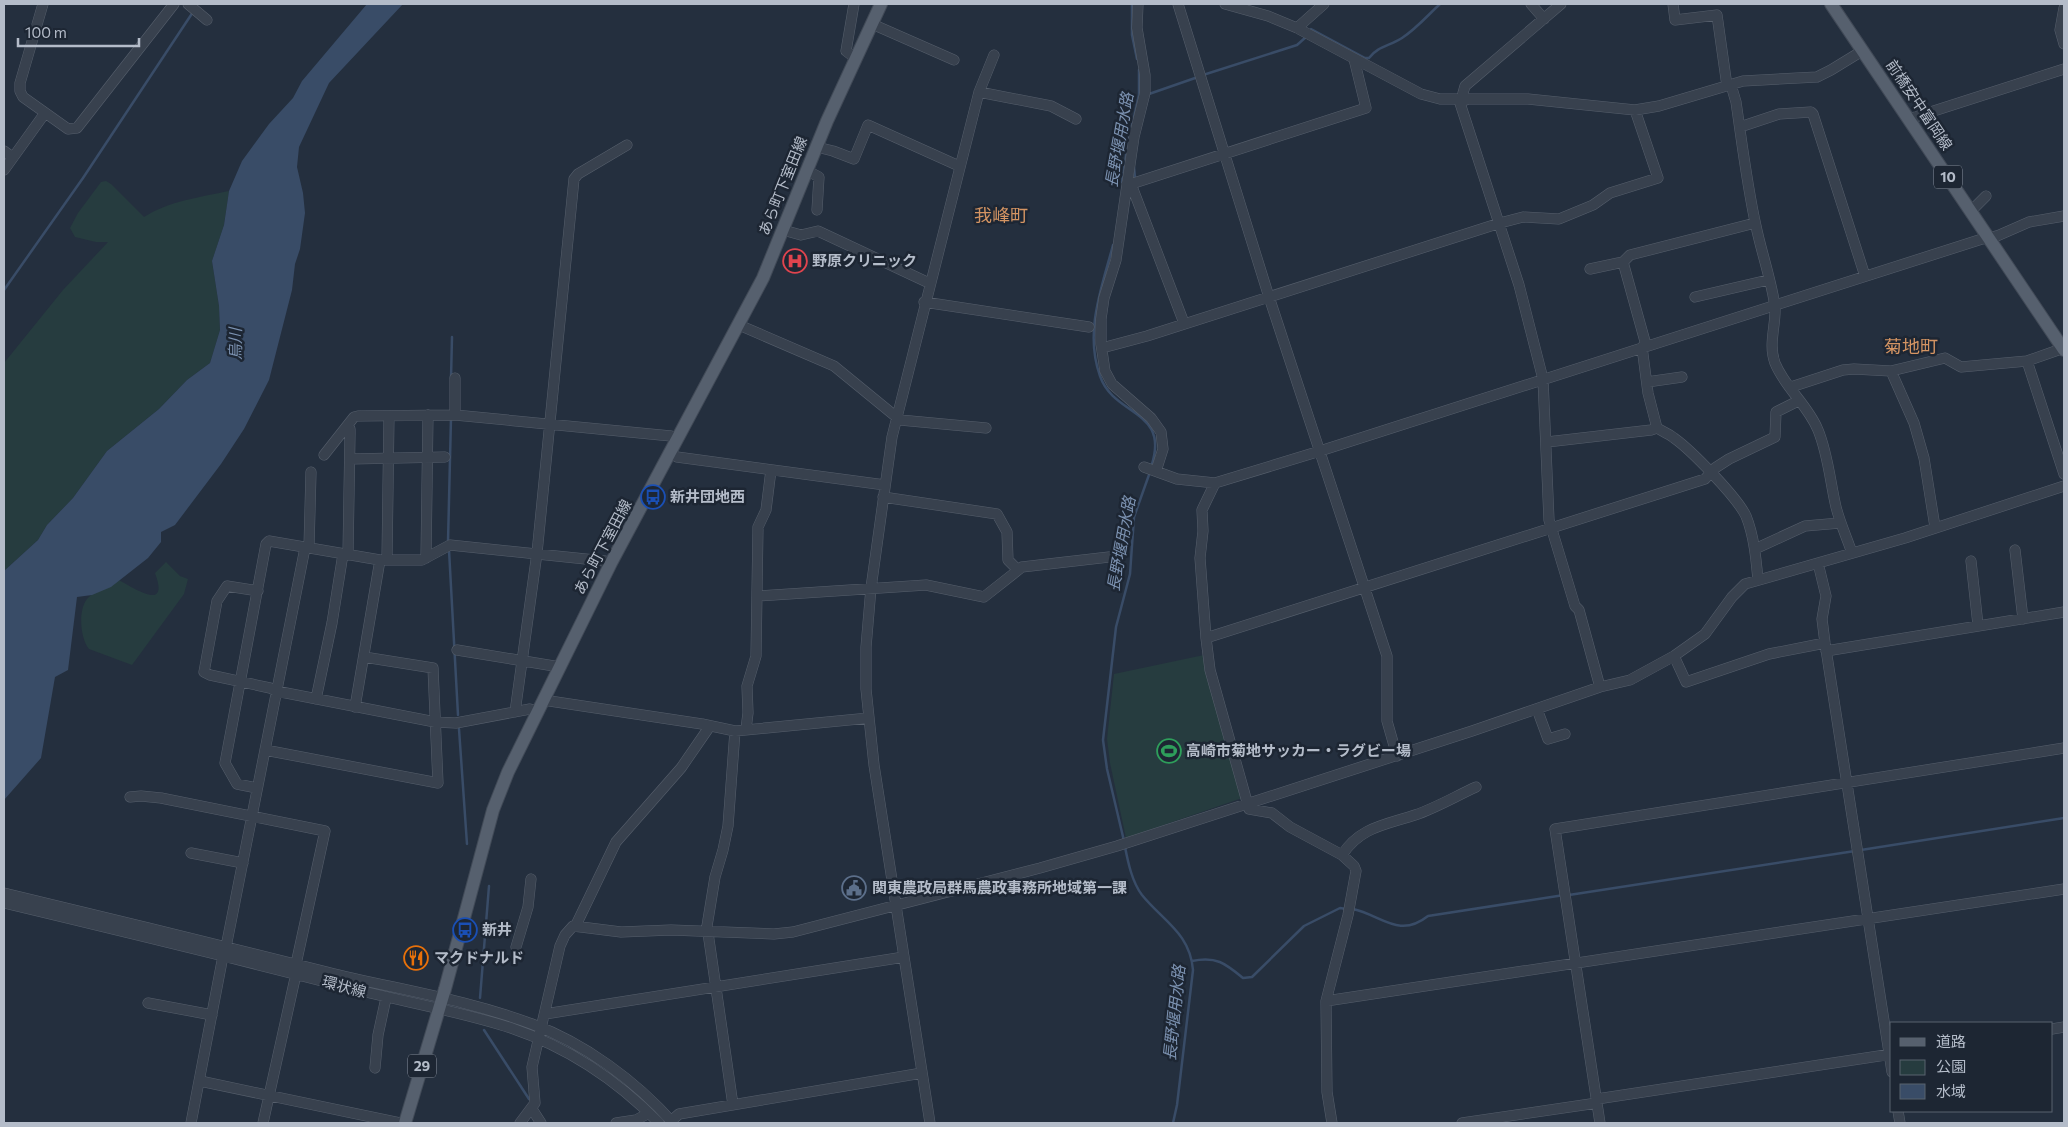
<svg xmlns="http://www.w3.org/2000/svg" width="2068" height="1127" viewBox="0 0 2068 1127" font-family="Commissioner,'Noto Sans JP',sans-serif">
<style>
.green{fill:#263c3f}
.water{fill:#394c67}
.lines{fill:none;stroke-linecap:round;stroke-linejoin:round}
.stream{stroke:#394c67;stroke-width:2.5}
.minor-casing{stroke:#565f6c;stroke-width:11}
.major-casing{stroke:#414a57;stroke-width:14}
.minor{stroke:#38414e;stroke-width:10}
.major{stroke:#56606e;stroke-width:12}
.labels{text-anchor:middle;stroke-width:5;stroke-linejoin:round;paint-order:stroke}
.shield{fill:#1d2633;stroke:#878f9c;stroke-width:1}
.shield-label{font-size:14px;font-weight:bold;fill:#b4bcc9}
.street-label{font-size:15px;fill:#b4bcc9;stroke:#1d2633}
.poi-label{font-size:15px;font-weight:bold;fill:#b4bcc9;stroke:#1d2633;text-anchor:start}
.water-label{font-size:16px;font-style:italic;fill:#7c92b1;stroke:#1d2633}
.quarter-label{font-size:18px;fill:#d59563;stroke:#1d2633}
</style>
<rect width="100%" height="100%" fill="#242f3e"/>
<!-- green -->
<path class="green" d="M106 181 111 184 144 217C169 201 201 197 229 191L224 225 212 261 219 306 220 330 210 363 187 380 159 409 107 451 73 498 47 525 38 540 4 571V363L63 290 108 242H96L75 237 70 228 78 213 101 182Z
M166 562 180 576 188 579 184 594 132 665 89 649C80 638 78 610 87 599 94 591 105 586 113 580L117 579C134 588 170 613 155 573Z
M1204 655 1245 797 1126 838 1110 763 1107 739 1114 674Z"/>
<!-- water -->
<path class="water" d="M367 4H403L329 83 299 147 297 167 303 193 305 213 300 249 295 264 292 290 269 380 244 429 221 464 175 525 161 532V542L148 558 111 587 92 595 77 597 68 670 55 677 41 758 4 800V571L38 540 47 525 73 498 107 451 159 409 187 380 210 363 220 330 219 306 212 261 224 225 229 191 242 161 269 124 293 98 302 81Z"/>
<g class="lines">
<!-- stream -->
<path class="stream" d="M1132 4V35L1137 59
M1311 29 1365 58H1369C1378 46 1390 46 1402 38 1416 29 1428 15 1440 4
M1203 75 1297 45 1306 37
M1149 94 1198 77
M1131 130 1139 95V70
M1134 167 1135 177
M1122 182 1129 136
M1113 245C1102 287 1084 332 1100 376 1114 417 1171 409 1151 467
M4 290 83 178 193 12
M451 378 452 337
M448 542 451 418
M449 550 458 715
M459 729 467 844
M1124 841 1107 769 1103 740 1116 627 1130 574 1134 517 1150 472
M1125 847C1128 862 1132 882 1142 895 1163 921 1190 933 1193 970L1177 1105 1173 1123
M1861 850 2064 818
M1569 895 1855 851
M1353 909C1381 915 1399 939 1428 916L1564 895
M1192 961C1216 956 1225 963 1243 978L1252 977 1304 926 1340 908 1346 909
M480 998 489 886
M484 1030 529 1099"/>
<!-- minor casing -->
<g class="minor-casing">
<path id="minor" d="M43 4 20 83V91L23 97 68 129 77 128 174 4
M188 4 207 20
M854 4 846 51 855 58
M1138 4 1137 28 1145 75V93L1134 137 1116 260 1104 298 1101 319V344L1105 371 1112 384 1151 418 1161 432 1163 449 1156 471
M1178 4 1269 297 1387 656V721L1397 756
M1225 4 1268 16 1297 28 1421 94 1440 99H1528L1635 110 1659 106 1743 81 1817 77 1831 70 1862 51
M1531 4 1544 19
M1673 4 1675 20 1717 15 1727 86
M2064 8 2060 30 2064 44
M872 24 954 60
M1297 28 1324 4
M1731 85 1736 102C1742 143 1747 185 1756 226 1761 251 1772 282 1775 307 1776 326 1768 344 1775 363 1785 388 1808 405 1818 430 1828 454 1830 481 1836 507 1840 523 1847 538 1852 553
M979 92 1051 106 1076 119
M1459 100 1519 285 1543 379 1549 520 1575 606 1579 610 1600 687
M1466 100 1463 93 1465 86 1561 4
M1910 120 1915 117 2064 69
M1740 127 1779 114 1811 112 1813 114 1865 276
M817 147 833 151 854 159 868 125 959 166
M4 151 12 157
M4 170 45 113
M808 171 819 177 817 210
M1127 183 1131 184 1366 108 1354 59
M1131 184 1184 323
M1971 211 1986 196
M783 230 801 235 818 231 929 283
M1623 262 1630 255 1755 223
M1590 269 1623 262 1646 345
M1695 297 1768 280
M924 302 1089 327
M739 325 834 366 900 420 986 428
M1642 347 1648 393 1657 428C1662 431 1669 434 1674 438 1691 450 1737 497 1746 516 1754 536 1756 558 1758 580
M1102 348 1147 336 1500 223 1523 217 1559 219 1593 205 1610 193 1658 178 1635 110
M2027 361 2064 474
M1891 371 1914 423 1924 458 1935 527
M1647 382 1682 377
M1791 387 1843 370 1854 369 1891 371 1945 358 1961 367 2027 361 2064 348
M455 415V378
M347 426 350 429V434L348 554
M1547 442 1651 430 1657 428
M670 453 677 457 885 485
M324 455 354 417 358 416 455 415 671 436 677 439
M350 459 445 457
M1144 467 1177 479 1215 483 1320 451 1982 239 1997 236 2029 222 2064 216
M1215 483 1202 510 1203 531 1200 558 1206 638 1210 670 1249 809 1272 813 1290 827 1342 855 1354 866 1356 871 1348 915 1326 1001 1327 1092 1332 1123
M883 497 997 514 1007 532 1008 560 1018 570
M309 547 311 472
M1755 549 1805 526 1840 523
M2015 550 2023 619
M426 558 428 415
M387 559 389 416
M1971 561 1978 625
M1818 563 1826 596 1822 619 1825 643 1892 1072
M258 591 227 586 217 601 204 672 210 675 270 688 276 691 435 722 456 723 530 709 538 711
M757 596 926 585 984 597 1022 567 1109 557
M1206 638 1705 479 1715 468 1729 459 1775 437 1776 412 1798 401
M457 650 560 667
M1826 651 2064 612
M1674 656 1686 682 1769 654 1825 643
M316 699 332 623 343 554
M543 700 702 724 735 731 869 718
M355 707 380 560
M1537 709 1548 739 1565 734
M515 712 537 553 574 179 578 174 627 145
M746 729 748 713 747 686 756 656 758 527 766 510 771 470
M265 750 438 783 433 668 364 657
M257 788 237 784 225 763 266 544 269 541 380 560H422L450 545 605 561 611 563
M130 797 141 796 161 798 325 831 296 964
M191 853 243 863
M1342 855C1360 827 1385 825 1415 815 1436 808 1456 796 1476 787
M4 893C112 919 219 945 327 972 395 989 465 999 532 1024 584 1043 636 1081 673 1123
M4 903C117 930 230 957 342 986 398 1001 456 1010 511 1028 567 1047 618 1081 659 1123
M576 925 616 842 681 768 710 726
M226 947 305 548
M516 947 528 907 531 879
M1326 1001 2064 889
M148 1003 212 1015
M545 1014 904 957
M2052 1029 2064 1027
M375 1068 378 1035 386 998
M200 1081 400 1123
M1597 1099 1892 1054
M733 1105 707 926 715 877 723 850 728 826 735 731
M532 1109 541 1123
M1898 1111 1900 1123
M671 1121 679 1114 922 1073
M191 1123 223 956
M263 1123 296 974
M520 1123 535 1103 532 1067 560 946 565 935 573 926 621 932 671 930 774 934 793 932 1040 868 1117 846 1472 731 1600 687 1630 680 1674 656 1705 634 1732 597 1745 584 1905 538 2064 486
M616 1123 636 1120 649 1113
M930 1123 874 765 866 689V647L871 588 892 437 979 92 994 55
M1462 1123 1597 1103
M1600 1123 1555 829 2064 748"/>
</g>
<!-- major casing -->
<g class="major-casing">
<path id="major" d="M1831 4 2064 350
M405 1123 445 989 493 810 508 772 611 563 763 278 827 121 881 4"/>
</g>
<!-- minor -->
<use href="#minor" class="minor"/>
<!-- major -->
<use href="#major" class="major"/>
</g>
<!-- icons -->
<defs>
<g id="hospital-ring" transform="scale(1.25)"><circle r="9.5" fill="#1d2633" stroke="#e0444e" stroke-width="1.5"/><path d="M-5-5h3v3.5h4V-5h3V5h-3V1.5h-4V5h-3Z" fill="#e0444e"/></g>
<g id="bus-ring" transform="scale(1.25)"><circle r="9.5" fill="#1d2633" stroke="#1a4fb4" stroke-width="1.5"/><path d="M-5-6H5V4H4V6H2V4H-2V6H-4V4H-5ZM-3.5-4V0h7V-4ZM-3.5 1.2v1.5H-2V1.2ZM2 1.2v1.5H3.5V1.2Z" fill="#1a4fb4"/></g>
<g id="stadium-ring" transform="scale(1.25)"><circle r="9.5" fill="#1d2633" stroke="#2e9e5b" stroke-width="1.5"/><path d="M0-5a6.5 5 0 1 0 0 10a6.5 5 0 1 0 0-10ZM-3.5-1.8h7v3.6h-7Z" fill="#2e9e5b"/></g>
<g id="civic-ring" transform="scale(1.25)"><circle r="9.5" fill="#1d2633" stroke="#5c6f8a" stroke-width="1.5"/><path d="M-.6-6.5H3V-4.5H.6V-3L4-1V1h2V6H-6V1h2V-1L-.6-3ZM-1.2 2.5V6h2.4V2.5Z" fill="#5c6f8a"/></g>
<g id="restaurant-ring" transform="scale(1.25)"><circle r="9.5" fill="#1d2633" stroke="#e8710a" stroke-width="1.5"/><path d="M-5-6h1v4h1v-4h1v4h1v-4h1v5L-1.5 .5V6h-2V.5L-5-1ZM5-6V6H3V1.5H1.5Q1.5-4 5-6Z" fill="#e8710a"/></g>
</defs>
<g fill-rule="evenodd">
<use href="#hospital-ring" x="795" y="261"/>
<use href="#bus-ring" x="653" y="497"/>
<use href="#stadium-ring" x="1169" y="751"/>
<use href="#civic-ring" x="854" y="888"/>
<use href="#bus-ring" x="465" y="930"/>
<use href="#restaurant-ring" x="416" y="958"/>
</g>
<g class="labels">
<!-- shield labels -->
<g class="shield">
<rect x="1934" y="165.5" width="28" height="23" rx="4"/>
<rect x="408" y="1054.5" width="28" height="23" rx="4"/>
</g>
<g class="shield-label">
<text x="1948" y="182">10</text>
<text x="422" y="1071">29</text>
</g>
<!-- street labels -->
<g class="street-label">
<text transform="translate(1919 105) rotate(56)" y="5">前橋安中富岡線</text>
<text transform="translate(783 186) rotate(-68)" y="5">あら町下室田線</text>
<text transform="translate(603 547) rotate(-62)" y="5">あら町下室田線</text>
<text transform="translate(344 987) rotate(15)" y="5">環状線</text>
</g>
<!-- poi labels -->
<g class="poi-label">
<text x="812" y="266">野原クリニック</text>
<text x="670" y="502">新井団地西</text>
<text x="1186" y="756">高崎市菊地サッカー・ラグビー場</text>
<text x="872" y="893">関東農政局群馬農政事務所地域第一課</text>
<text x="482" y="935">新井</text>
<text x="434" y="963">マクドナルド</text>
</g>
<!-- water labels -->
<g class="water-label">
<text transform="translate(1119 140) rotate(-80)" y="6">長野堰用水路</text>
<text transform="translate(235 344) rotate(-90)" y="6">烏川</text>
<text transform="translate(1121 544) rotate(-80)" y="6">長野堰用水路</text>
<text transform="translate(1174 1013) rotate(-84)" y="6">長野堰用水路</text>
</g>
<!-- quarter labels -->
<g class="quarter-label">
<text x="1001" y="222">我峰町</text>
<text x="1911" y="353">菊地町</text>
</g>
</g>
<!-- border -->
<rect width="2068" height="1127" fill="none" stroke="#b4bcc9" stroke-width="10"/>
<!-- legend -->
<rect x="1890" y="1022" width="162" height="90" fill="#1d2633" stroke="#59626f"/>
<rect x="1900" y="1038" width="25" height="8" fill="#56606e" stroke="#59626f"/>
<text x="1936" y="1047" font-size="15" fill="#b4bcc9">道路</text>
<rect x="1900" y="1060" width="25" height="15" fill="#263c3f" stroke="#59626f"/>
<text x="1936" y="1072" font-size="15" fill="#b4bcc9">公園</text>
<rect x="1900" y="1084" width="25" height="15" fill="#394c67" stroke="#59626f"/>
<text x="1936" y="1097" font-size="15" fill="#b4bcc9">水域</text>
<!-- scale -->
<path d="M18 38v8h121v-8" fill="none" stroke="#b4bcc9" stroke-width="2.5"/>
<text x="25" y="38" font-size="15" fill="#b4bcc9" stroke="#1d2633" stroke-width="4" paint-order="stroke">100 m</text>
</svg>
